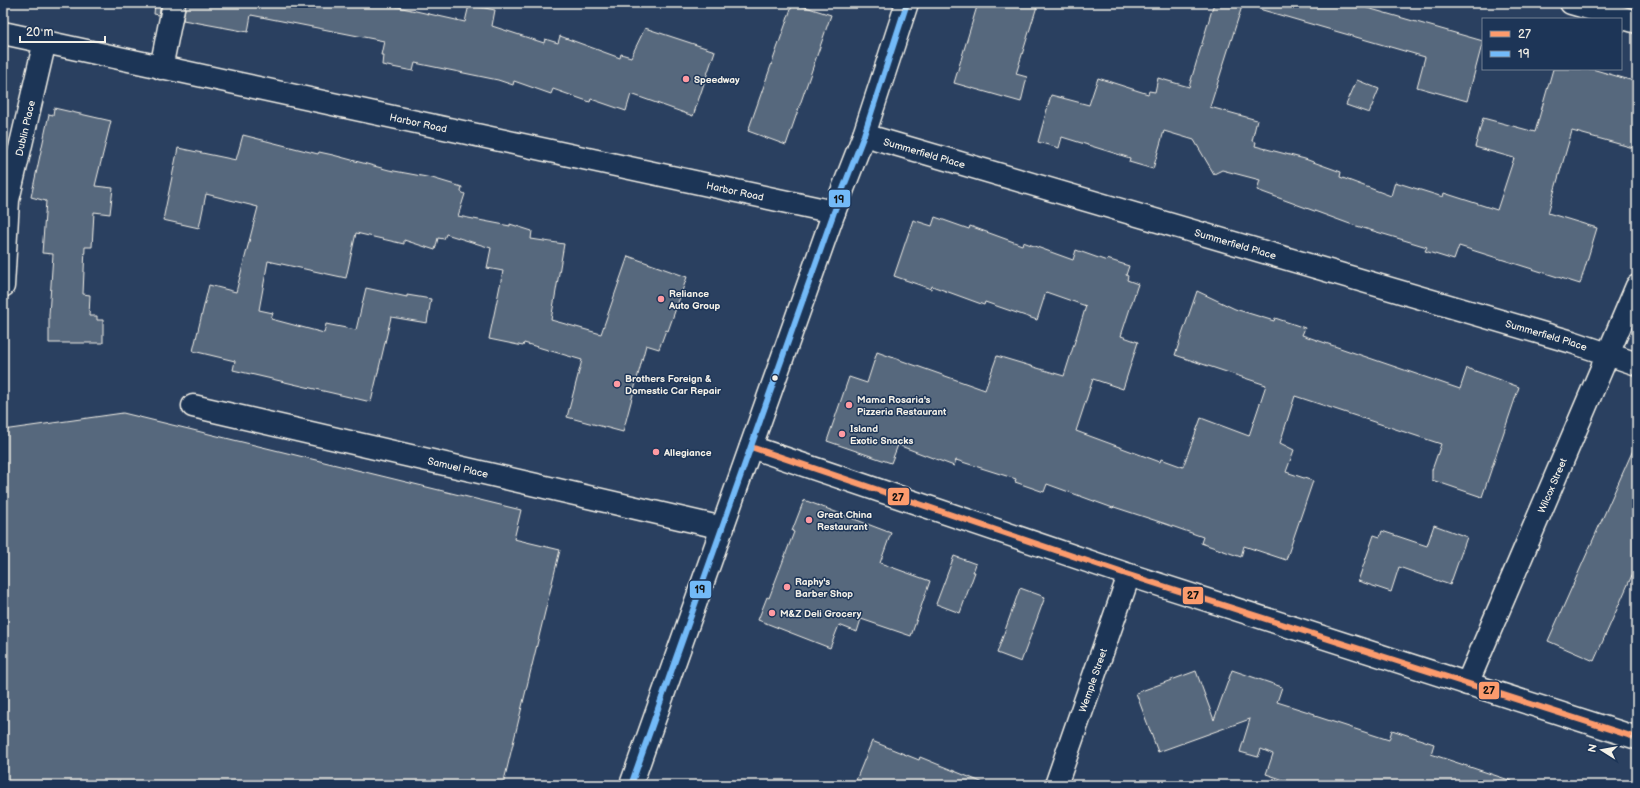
<svg xmlns="http://www.w3.org/2000/svg" width="1640" height="788" viewBox="0 0 1640 788" font-family="'Balsamiq Sans',sans-serif">
<style>
.building{fill:#56677d;stroke:#f4f1e8}
.lines{fill:none;stroke-linecap:round;stroke-linejoin:round}
.street-casing{stroke:#f4f1e8;stroke-width:25}
.secondary-casing{stroke:#f4f1e8;stroke-width:25}
.street{stroke:#1d3557;stroke-width:22}
.secondary{stroke:#1d3557;stroke-width:22}
.bus-1-casing{stroke:#1d3557;stroke-width:9}
.bus-2-casing{stroke:#1d3557;stroke-width:9}
.bus-1{stroke:#fc9b6d;stroke-width:6}
.bus-2{stroke:#73baf8;stroke-width:6}
.poi-dot{fill:#ff9aa2;stroke:#1d3557;stroke-width:1.5}
.bus-dot{fill:#f4f1e8;stroke:#1d3557;stroke-width:1.5}
.labels{text-anchor:middle;stroke-width:3;stroke-linejoin:round;paint-order:stroke}
.poi-label{font-size:10px;font-weight:bold;fill:#f4f1e8;stroke:#1d3557;text-anchor:start}
.street-label{font-size:10px;fill:#f4f1e8;stroke:#1d3557}
.line-badge{stroke:#1d3557;stroke-width:1.5}
.pale-badge-label{font-size:11px;text-anchor:middle;font-weight:bold;fill:#111}
</style>
<rect width="100%" height="100%" fill="#2a4060"/>
<filter id="ink" filterUnits="userSpaceOnUse"><feTurbulence type="fractalNoise" baseFrequency=".025" numOctaves="2"/><feDisplacementMap in="SourceGraphic" scale="8" xChannelSelector="R" yChannelSelector="G"/><feConvolveMatrix kernelMatrix="1 2 1 2 8 2 1 2 1" color-interpolation-filters="sRGB"/></filter>
<g filter="url(#ink)">
<!-- building -->
<path class="building" d="M155 3H161L159 15 154 14Z
M186 3H380L465 22 469 5 495 10 492 26 544 43 545 39 558 43 560 36 620 58 621 54 631 57 645 28 715 51 693 116 631 94 626 111 591 99 590 102 553 89 551 94 514 81 513 85 498 80 415 63 413 71 382 65 383 55H381L384 41 251 15 248 32 183 20Z
M793 3 831 15 786 145 748 131Z
M978 3H1038L1016 74 1027 77 1021 102 954 83Z
M1214 3H1243L1210 107 1257 120 1252 141 1256 142 1255 146 1305 159 1341 172 1340 177 1391 196 1395 182 1443 197 1444 193 1497 210 1514 158 1475 147 1483 118 1535 132 1553 69H1592L1637 82V149L1572 131 1548 213 1597 228 1580 284 1459 246 1454 260 1425 251 1427 247 1350 224 1257 190 1260 180 1222 170 1214 174 1194 140 1164 131 1153 169 1129 162 1130 158 1062 137 1059 148 1038 142 1051 95 1089 105 1098 78 1148 94 1149 91 1155 92 1158 78 1189 87Z
M1260 3H1350L1483 41 1467 101 1417 87 1425 57 1259 9Z
M1357 80 1379 89 1369 113 1346 105Z
M54 108 111 121 95 186 113 188 110 214 94 212 92 247H85L83 294 90 295 89 316H97V320H103V343H49V315L53 254 42 253 46 201 31 197 49 114 53 115Z
M243 135 318 154 319 152 333 155 389 170 432 178 462 187 461 192 465 194 458 216 510 226V224L532 231 531 239 564 244 551 320 601 334 628 256 687 277 668 331 666 330 659 349 646 345 623 432 567 417 582 360 524 343 523 346 489 339 503 271 487 268 491 248 446 234 444 239 438 238 435 250 404 240V244L356 233 346 278 268 261 259 310 273 313 271 319 324 333 326 324 356 330 366 288 407 297V295L431 299 427 323 391 317 371 402 233 370 235 361 193 351 209 285 236 292 258 207 206 194 199 228 163 220 178 148 236 160Z
M935 217 969 229 970 226 1022 245 1023 242 1073 260 1076 250 1107 261V259L1129 266 1126 275 1128 276 1127 280 1138 284 1121 336 1138 342 1123 389 1093 379 1076 431 1160 462 1161 459 1183 467 1201 418 1249 436 1266 385 1175 355 1197 291 1235 309 1274 321 1275 318 1305 328 1302 335 1460 389 1467 368 1519 387 1482 497 1432 480V470L1441 444 1295 396 1280 443 1294 450 1286 472 1313 481 1286 560 1244 546 1241 557 1201 543 1203 537 1163 523 1114 507 1113 508 1047 484 1044 492 1015 482 1016 479 956 460 954 466 898 445 891 463 827 441 849 377 867 383 877 352 985 390 997 356 1064 376 1086 306 1046 292 1037 320 985 302 984 305 932 286 931 289 894 276 913 220 932 226Z
M123 413 521 510 514 539 560 550 503 785H3V430Z
M1637 441V564L1594 661 1548 641Z
M804 500 891 533 880 563 930 581 911 636 861 619 857 632 839 625 830 648 758 620 767 597 769 598 794 532 792 531Z
M1434 525 1467 537 1450 585 1399 567 1391 592 1358 581 1374 535 1380 537 1382 531 1427 546Z
M954 556 976 564 973 572H975L960 613 936 604Z
M1020 588 1045 597 1021 662 997 653Z
M1232 670 1282 687 1277 702 1315 714V716L1389 740 1392 730 1434 744 1431 754 1512 781V785H1299L1266 774 1273 754 1261 749 1258 757 1240 752 1250 719 1158 752 1136 693 1196 671 1214 720Z
M872 741 919 760 920 757 986 784V785H854Z"/>
<g class="lines">
<!-- street casing -->
<g class="street-casing">
<g id="street">
<path d="M1571 3 1637 22"/>
<path id="s1" d="M3 33 834 212"/>
<path d="M161 68 174 3"/>
<path id="s2" d="M864 135 1572 342 1637 364"/>
<path id="s3" d="M3 286 8 200 45 41"/>
<path id="s4" d="M193 406 723 528"/>
<path d="M751 447 1129 575 1637 738"/>
<path id="s5" d="M1467 684 1637 286"/>
<path id="s6" d="M1056 785 1129 575"/>
</g>
</g>
<!-- secondary casing -->
<g class="secondary-casing">
<path id="secondary" d="M631 785 834 212 864 135 907 3"/>
</g>
<!-- street -->
<use href="#street" class="street"/>
<!-- secondary -->
<use href="#secondary" class="secondary"/>
<!-- bus-1 casing -->
<g class="bus-1-casing">
<path id="bus-1" d="M751 447 1129 575 1637 738"/>
</g>
<!-- bus-2 casing -->
<g class="bus-2-casing">
<path id="bus-2" d="M631 785 834 212 864 135 907 3"/>
</g>
<!-- bus-1 -->
<use href="#bus-1" class="bus-1"/>
<!-- bus-2 -->
<use href="#bus-2" class="bus-2"/>
</g>
</g>
<!-- markers -->
<g class="poi-dot">
<circle cx="686" cy="79" r="4"/>
<circle cx="661" cy="299" r="4"/>
<circle cx="617" cy="384" r="4"/>
<circle cx="849" cy="405" r="4"/>
<circle cx="842" cy="434" r="4"/>
<circle cx="656" cy="452" r="4"/>
<circle cx="809" cy="520" r="4"/>
<circle cx="787" cy="587" r="4"/>
<circle cx="772" cy="613" r="4"/>
</g>
<circle class="bus-dot" cx="775" cy="378" r="3.5"/>
<g class="labels">
<!-- poi labels -->
<g class="poi-label">
<text x="694" y="83">Speedway</text>
<text x="669" y="297">Reliance<tspan x="669" dy="12">Auto Group</tspan></text>
<text x="625" y="382">Brothers Foreign &amp;<tspan x="625" dy="12">Domestic Car Repair</tspan></text>
<text x="857" y="403">Mama Rosaria's<tspan x="857" dy="12">Pizzeria Restaurant</tspan></text>
<text x="850" y="432">Island<tspan x="850" dy="12">Exotic Snacks</tspan></text>
<text x="664" y="456">Allegiance</text>
<text x="817" y="518">Great China<tspan x="817" dy="12">Restaurant</tspan></text>
<text x="795" y="585">Raphy's<tspan x="795" dy="12">Barber Shop</tspan></text>
<text x="780" y="617">M&amp;Z Deli Grocery</text>
</g>
<!-- street labels -->
<g class="street-label">
<text dy="4" stroke="none"><textPath href="#s1" startOffset="425">Harbor Road</textPath></text>
<text dy="4" stroke="none"><textPath href="#s3" startOffset="160">Dublin Place</textPath></text>
<text dy="4" stroke="none"><textPath href="#s2" startOffset="63">Summerfield Place</textPath></text>
<text dy="4" stroke="none"><textPath href="#s1" startOffset="749">Harbor Road</textPath></text>
<text dy="4" stroke="none"><textPath href="#s2" startOffset="387">Summerfield Place</textPath></text>
<text dy="4" stroke="none"><textPath href="#s2" startOffset="711">Summerfield Place</textPath></text>
<text dy="4" stroke="none"><textPath href="#s4" startOffset="272">Samuel Place</textPath></text>
<text dy="4" stroke="none"><textPath href="#s5" startOffset="216">Wilcox Street</textPath></text>
<text dy="4" stroke="none"><textPath href="#s6" startOffset="111">Wemple Street</textPath></text>
</g>
</g>
<g class="line-badge">
<rect x="828" y="189" width="23" height="19" rx="4" fill="#73baf8"/>
<rect x="887" y="487" width="23" height="19" rx="4" fill="#fc9b6d"/>
<rect x="689" y="580" width="23" height="19" rx="4" fill="#73baf8"/>
<rect x="1182" y="586" width="22" height="19" rx="4" fill="#fc9b6d"/>
<rect x="1478" y="681" width="22" height="19" rx="4" fill="#fc9b6d"/>
</g>
<g class="pale-badge-label">
<text x="839" y="203">19</text>
<text x="898" y="501">27</text>
<text x="700" y="593">19</text>
<text x="1193" y="599">27</text>
<text x="1489" y="694">27</text>
</g>
<!-- margin -->
<rect width="1640" height="788" fill="none" stroke="#1d3557" stroke-width="16"/>
<rect x="8" y="8" width="1624" height="772" fill="none" stroke="#f4f1e8" stroke-width="1.5" filter="url(#ink)"/>
<!-- legend -->
<rect x="1482" y="18" width="140" height="52" fill="#1d3557" stroke="#738091"/>
<rect x="1490" y="31" width="20" height="6" fill="#fc9b6d" stroke="#738091"/>
<text x="1518" y="38" font-size="12" fill="#f4f1e8">27</text>
<rect x="1490" y="51" width="20" height="6" fill="#73baf8" stroke="#738091"/>
<text x="1518" y="58" font-size="12" fill="#f4f1e8">19</text>
<!-- north arrow -->
<g transform="translate(1602 750) rotate(281)" stroke="#1d3557" stroke-width="3" paint-order="stroke">
<path d="M0-3L7 15L0 10L-7 15Z" fill="#f4f1e8"/>
<text y="-6" font-size="11" font-weight="bold" text-anchor="middle" fill="#f4f1e8">N</text>
</g>
<!-- scale -->
<path d="M20 36v6h85v-6" fill="none" stroke="#f4f1e8" stroke-width="2"/>
<text x="26" y="36" font-size="12" fill="#f4f1e8" stroke="#1d3557" stroke-width="3" paint-order="stroke">20 m</text>
</svg>
